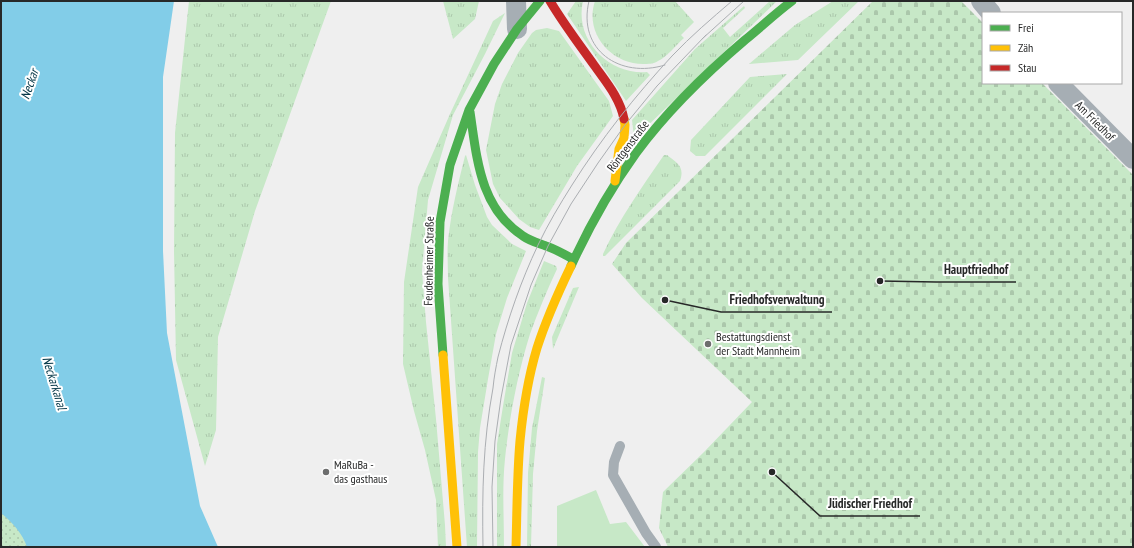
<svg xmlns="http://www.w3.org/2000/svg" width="1134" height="548" viewBox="0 0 1134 548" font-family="'PT Sans Narrow',sans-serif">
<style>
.grass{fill:url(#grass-tufts)}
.cemetery{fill:url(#cemetery-stones)}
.park{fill:url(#park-dots)}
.garden{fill:#c7e8c7}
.water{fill:#82cde8}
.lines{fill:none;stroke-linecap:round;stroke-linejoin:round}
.lane{stroke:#a6aeb4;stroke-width:10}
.street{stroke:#a6aeb4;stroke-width:20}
.fast{stroke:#4caf50;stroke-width:9}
.slow{stroke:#ffc107;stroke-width:9}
.jam{stroke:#c62828;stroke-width:9}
.tram{stroke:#abaeb2;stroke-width:1}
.poi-dot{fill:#6d6e6e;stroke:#fff;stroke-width:1.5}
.labels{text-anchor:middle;stroke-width:4;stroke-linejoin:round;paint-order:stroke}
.street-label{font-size:12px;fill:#272828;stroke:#fff}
.poi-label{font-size:12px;fill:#272828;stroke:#fff;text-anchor:start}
.water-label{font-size:13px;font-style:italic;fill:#053747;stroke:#fff}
.leader{fill:none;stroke:#272828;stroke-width:1.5}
.callout-dot{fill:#272828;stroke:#fff;stroke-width:1.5}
.callout-label{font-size:13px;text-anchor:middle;font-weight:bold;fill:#272828;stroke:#fff;stroke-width:4;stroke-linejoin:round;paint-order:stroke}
</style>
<defs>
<pattern id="grass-tufts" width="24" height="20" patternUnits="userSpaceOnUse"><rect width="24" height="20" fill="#c7e8c7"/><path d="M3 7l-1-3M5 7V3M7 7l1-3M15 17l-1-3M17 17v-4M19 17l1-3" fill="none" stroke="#abc7ab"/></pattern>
<pattern id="cemetery-stones" width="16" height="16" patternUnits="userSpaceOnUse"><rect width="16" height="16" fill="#c7e8c7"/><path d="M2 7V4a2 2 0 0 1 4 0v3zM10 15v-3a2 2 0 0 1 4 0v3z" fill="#abc7ab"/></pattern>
<pattern id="park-dots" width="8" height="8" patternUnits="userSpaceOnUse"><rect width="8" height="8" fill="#c7e8c7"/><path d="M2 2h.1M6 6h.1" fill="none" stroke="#abc7ab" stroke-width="1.8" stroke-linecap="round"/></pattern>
</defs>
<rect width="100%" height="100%" fill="#efefef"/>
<!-- grass -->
<path class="grass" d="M189 1H331L255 211 218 337 216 430 205 466 176 360 174 251 175 133Z
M443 1H479L475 19 453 39Z
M576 1H583C574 39 608 75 647 72L650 75 626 101 567 14Z
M595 1H675L694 22 681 35 684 38C676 45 667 57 658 61 654 64 648 64 643 64 611 64 584 33 595 1Z
M770 1H777L638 135 634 137 632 120 695 49 744 6 745 8 723 28 730 37Z
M833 1H859L798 60 749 64 795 25Z
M505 13 485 54 453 115 428 200 422 271 426 322 436 419 445 525 446 547H438L436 500 425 450 414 411 403 364 404 282 418 187 450 114 493 21Z
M547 28 559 31 609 101 613 116 577 166 539 230 530 227 519 219 500 198 493 184 486 150 495 104 502 84 518 53 532 33 536 30Z
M787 74 705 156H696L690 151 691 140 750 77Z
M466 155 475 185 487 217 492 225 512 244 526 251 507 298 496 334 488 379 480 428 478 452 477 547H467L448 278C448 266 447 253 448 241 451 212 458 184 465 156Z
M664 155H667C677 163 685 166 680 181L605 256H603V254C619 219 642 187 664 155Z
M544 261 556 266 557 269C547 290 538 312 530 334 518 372 509 419 505 459 502 488 504 518 504 547H497V444L503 406 512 353 527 303Z
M579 287 553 349 552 337 573 288Z
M542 377 545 378 537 431 533 474 531 547H527L528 473 532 428Z"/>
<!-- cemetery -->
<path class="cemetery" d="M873 1H961L983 23V83H1042L1133 175V547H668L659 528 663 492 704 452 752 402 642 298 612 264 626 243Z"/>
<!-- park -->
<path class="park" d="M1 506 36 547H1Z"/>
<!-- garden -->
<path class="garden" d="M596 490 610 524 626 522 645 547H557V506Z"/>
<!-- water -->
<path class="water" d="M1 1H174L163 77V251L167 333 200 506 218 547H27C23 534 12 522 1 513Z"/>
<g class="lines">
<!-- lane -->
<path class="lane" d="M620 446 614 462 613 475 646 533 656 547"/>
<!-- street -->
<path class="street" d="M516 1 517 29
M981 1 991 13
M1058 83 1133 159"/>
<!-- fast -->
<path class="fast" d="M470 112C477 159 480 208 523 236 530 241 538 243 546 246 555 249 564 254 573 259
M571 266C589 227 610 189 636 153 667 111 705 74 745 40 761 27 776 13 792 1
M443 355 438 284 440 222 450 165 469 110 494 64 517 29 540 1"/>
<!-- slow -->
<path class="slow" d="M615 181 619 149 624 138 625 125 624 119
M443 355 457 547
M516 547C517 512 517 476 520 441 523 410 528 378 537 348 546 320 558 293 571 266"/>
<!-- jam -->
<path class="jam" d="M550 1C563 23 579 44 594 65 606 82 620 98 624 119"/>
<!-- tram -->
<path class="tram" d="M589 1C577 50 620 79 665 65
M702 39 744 1
M483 547C482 492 483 442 493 388 494 377 496 367 498 357 508 318 521 281 538 245 548 224 560 204 572 185 601 139 635 96 672 56 691 36 711 19 732 1
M493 547 492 487 495 441 501 398 511 345 531 285 548 246 571 204 598 163 625 125 657 86 706 35"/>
</g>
<!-- markers -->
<g class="poi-dot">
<circle cx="708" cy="344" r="4"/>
<circle cx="326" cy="472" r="4"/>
</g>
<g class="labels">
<!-- street labels -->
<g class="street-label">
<text transform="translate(1095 121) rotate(45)" y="4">Am Friedhof</text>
<text transform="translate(628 146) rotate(-53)" y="4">Röntgenstraße</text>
<text transform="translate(429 261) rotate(-89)" y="4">Feudenheimer Straße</text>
</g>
<!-- poi labels -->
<g class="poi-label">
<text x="716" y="341">Bestattungsdienst<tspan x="716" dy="14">der Stadt Mannheim</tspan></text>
<text x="334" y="469">MaRuBa -<tspan x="334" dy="14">das gasthaus</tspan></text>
</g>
<!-- water labels -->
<g class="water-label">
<text transform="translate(29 84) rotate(-71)" y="5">Neckar</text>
<text transform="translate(55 383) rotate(73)" y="5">Neckarkanal</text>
</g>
</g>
<!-- callouts -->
<path class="leader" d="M880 281L936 282H1016M665 300L721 312H832M772 472L820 516H920"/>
<g class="callout-dot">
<circle cx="880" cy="281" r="4"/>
<circle cx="665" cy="300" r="4"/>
<circle cx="772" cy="472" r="4"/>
</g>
<g class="callout-label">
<text x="976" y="274">Hauptfriedhof</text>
<text x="777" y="304">Friedhofsverwaltung</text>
<text x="870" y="508">Jüdischer Friedhof</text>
</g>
<!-- border -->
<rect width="1134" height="548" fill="none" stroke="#272828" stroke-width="4"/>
<!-- legend -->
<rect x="982" y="12" width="140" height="72" fill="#ffffff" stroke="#a9a9a9"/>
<rect x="990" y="25" width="20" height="6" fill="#4caf50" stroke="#a9a9a9"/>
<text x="1018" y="32" font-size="12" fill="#272828">Frei</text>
<rect x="990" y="45" width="20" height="6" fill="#ffc107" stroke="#a9a9a9"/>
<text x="1018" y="52" font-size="12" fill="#272828">Zäh</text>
<rect x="990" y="65" width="20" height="6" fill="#c62828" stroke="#a9a9a9"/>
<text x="1018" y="72" font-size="12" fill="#272828">Stau</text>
</svg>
